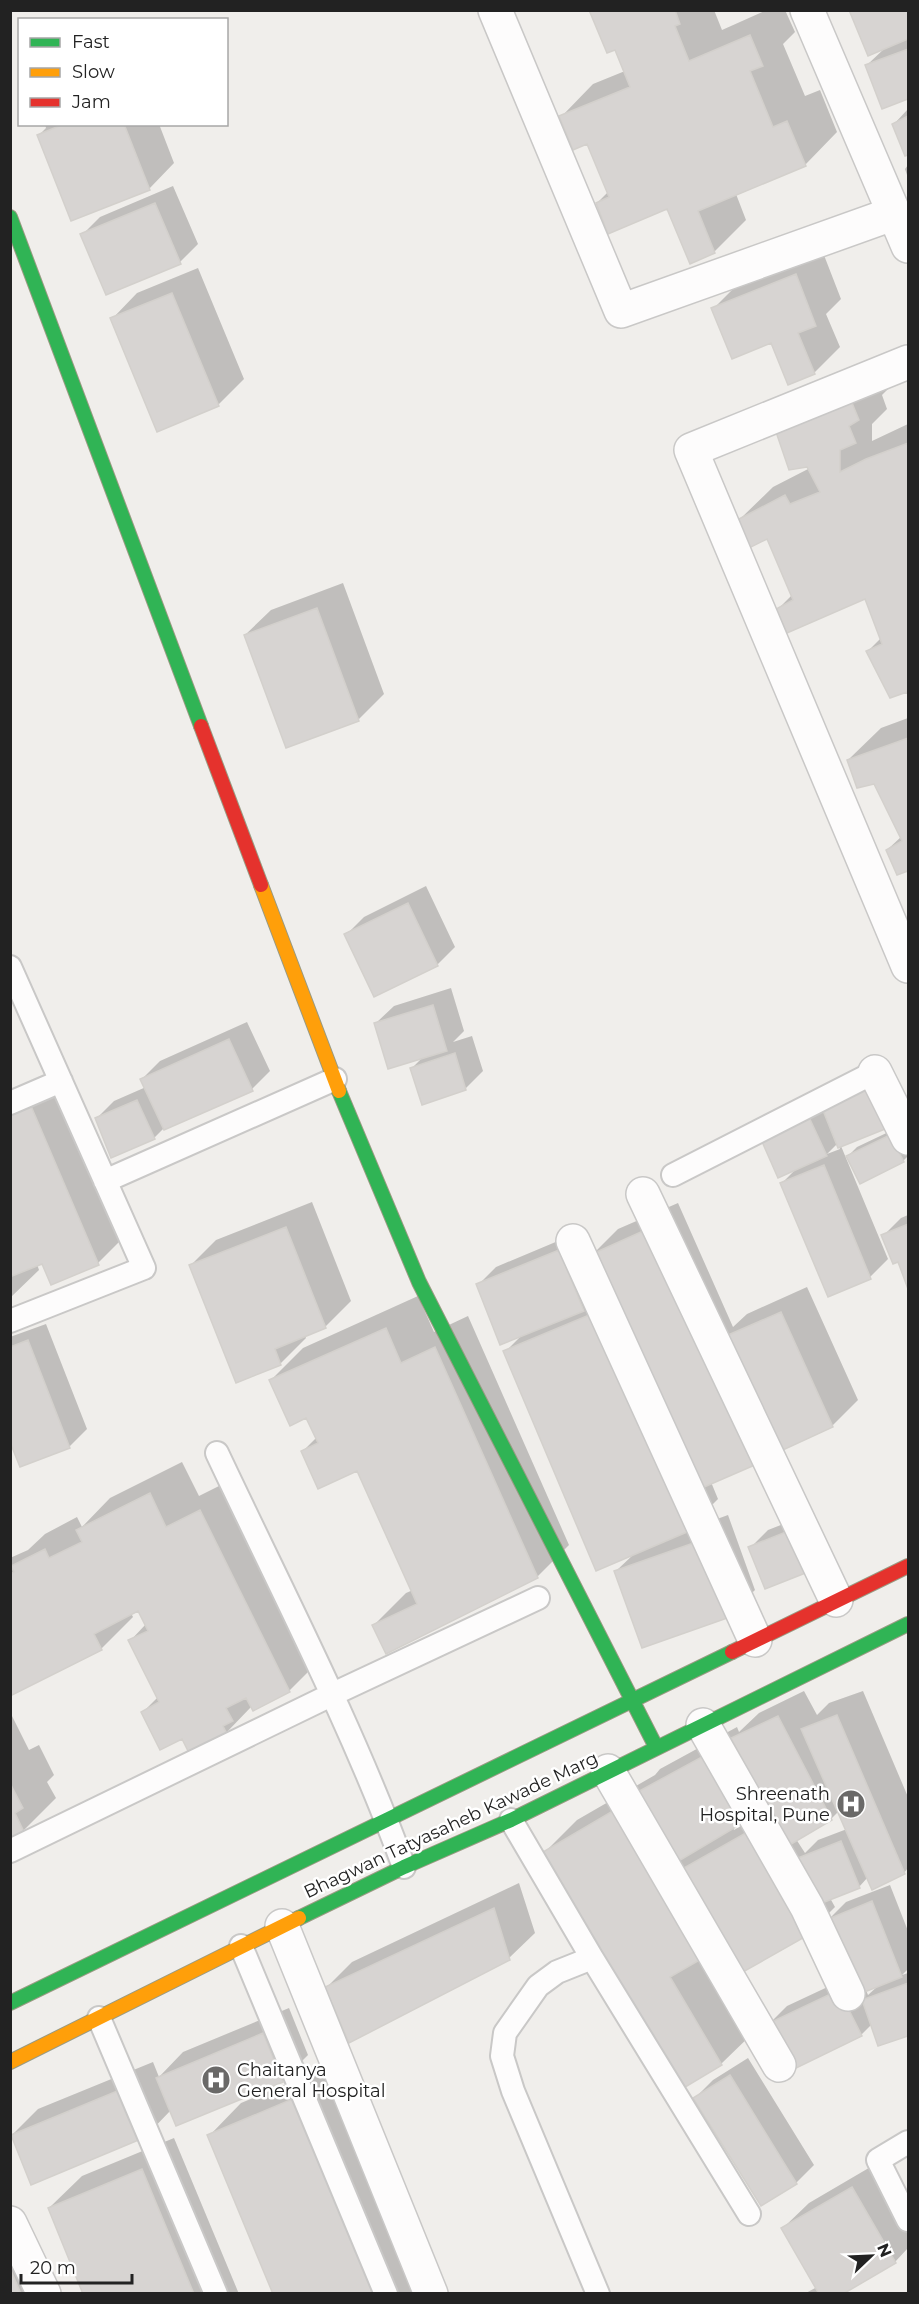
<svg xmlns="http://www.w3.org/2000/svg" width="919" height="2304" viewBox="0 0 919 2304" font-family="Montserrat,sans-serif">
<style>
.shadow{fill:#0003;fill-rule:evenodd}
.building{fill:#d7d4d2;stroke:#d3d0cc;stroke-width:1.5}
.lines{fill:none;stroke-linecap:round;stroke-linejoin:round}
.lane-casing{stroke:#c9c8c7;stroke-width:26}
.street-casing{stroke:#c9c8c7;stroke-width:36}
.fast-casing{stroke:#999a82;stroke-width:16}
.slow-casing{stroke:#999a82;stroke-width:16}
.jam-casing{stroke:#999a82;stroke-width:16}
.lane{stroke:#fdfcfc;stroke-width:22}
.street{stroke:#fdfcfc;stroke-width:33}
.fast{stroke:#30b455;stroke-width:14}
.slow{stroke:#ff9f0a;stroke-width:14}
.jam{stroke:#e5322d;stroke-width:14}
.labels{text-anchor:middle;stroke-width:5;stroke-linejoin:round;paint-order:stroke}
.poi-label{font-size:18px;fill:#222;stroke:#fff;text-anchor:end}
.street-label{font-size:18px;fill:#222;stroke:#fff}
</style>
<rect width="100%" height="100%" fill="#f0eeeb"/>
<!-- shadow -->
<path class="shadow" d="M591 10H714L722 30 767 10H785L795 32 783 44 805 96 820 90 837 132 805 165 736 194 746 220 714 252 668 208 597 203 608 192 588 143 561 117 593 84 625 71 616 48Z
M851 10H908V98L883 107 867 65 886 47Z
M908 109V153L906 154 894 124Z
M45 124H159L174 163 149 189 39 135 46 128Z
M908 165V178L905 169Z
M173 186 198 244 180 262 82 235 100 217Z
M822 250 841 299 826 314 840 347 814 373 772 341 713 309 739 283Z
M198 268 244 379 218 405 112 319 137 293Z
M890 387 882 395 887 409 872 424V441L908 424V691L891 696 868 651 881 638 866 597 777 610 792 595 768 536 740 519 773 487 810 468 777 433Z
M343 583 384 694 358 720 245 635 271 610Z
M908 718V870L898 874 887 850 902 836 875 782 848 760 881 728Z
M426 886 455 947 437 965 346 935 364 917Z
M451 988 464 1031 453 1042 472 1036 483 1071 465 1089 412 1068 424 1056 376 1023 394 1006Z
M247 1022 270 1071 252 1089 164 1128 154 1138 96 1119 114 1101 146 1087 142 1079 160 1061Z
M886 1072 841 1146 888 1259 870 1277 828 1295 782 1183 797 1168 762 1137ZM838 1143 840 1149 827 1154Z
M64 1075 130 1231 98 1263 43 1262 37 1264 39 1270 10 1298V1100Z
M899 1127 908 1146V1156L903 1161 848 1156 857 1147Z
M312 1202 351 1301 325 1327 305 1335 306 1338 280 1364 191 1265 216 1240Z
M678 1203 733 1327 747 1314 807 1287 858 1400 832 1426 711 1482 718 1499 687 1530 728 1515 755 1590 729 1615 616 1571 635 1553 505 1352 522 1335 478 1285 496 1267 577 1233 592 1255 618 1229Z
M908 1215V1286L898 1260 883 1236 901 1218Z
M418 1296 434 1332 468 1316 569 1545 537 1577 374 1625 406 1593 413 1590 358 1469 303 1451 317 1437 307 1416 271 1380 303 1348Z
M46 1324 87 1429 69 1447 10 1438V1337Z
M182 1462 199 1496 233 1479 321 1659 289 1691 252 1706 226 1733 183 1737 143 1712 158 1697 130 1641 146 1624 139 1609 131 1613 133 1617 101 1649 10 1695V1558L28 1550 45 1534 77 1517 82 1527 110 1498Z
M809 1514 825 1552 750 1548 768 1530Z
M804 1691 817 1715 829 1703 863 1691 908 1797V1868L904 1873 868 1877 859 1887 830 1898 835 1907 809 1933 735 1975 754 2032 721 2064 545 1852 577 1820 655 1775 660 1769 737 1727 739 1732 759 1713ZM770 1809 734 1830 733 1827ZM839 1811 847 1829 818 1840 805 1853 796 1839 831 1819Z
M12 1716 29 1750 39 1745 54 1775 47 1782 56 1798 24 1830 10 1837Z
M519 1883 535 1933 509 1958 327 1987 352 1962Z
M890 1885 908 1931V1969L902 1975 908 1973V2034L879 2044 872 2024 861 2035 769 2024 787 2006 851 1976 828 1920 846 1902ZM879 1985 868 1995 866 1990Z
M289 2008 308 2055 282 2081 171 2110 147 2135H12L38 2109 153 2062 159 2077 183 2052Z
M748 2058 814 2165 796 2183 695 2098 713 2080Z
M328 2067 420 2287 413 2294H275L209 2136 241 2103Z
M174 2138 239 2294H85L49 2208 82 2176Z
M879 2162 908 2214V2248L895 2262 840 2294H804L817 2287 783 2228 809 2203Z
M10 2239 58 2294H10Z"/>
<!-- building -->
<path class="building" d="M589 10H675L680 24 675 26 689 61 750 35 763 66 750 71 773 127 787 121 806 166 698 211 715 253 690 264 667 209 608 234 596 203 609 197 587 144 573 150 559 116 630 87 615 50 607 53Z
M849 10H908V39L868 56Z
M908 49V99L882 109 865 65Z
M908 116V155L905 156 892 124Z
M64 124H124L150 190 71 221 37 135Z
M155 203 181 264 106 295 80 234Z
M796 274 816 326 798 333 815 374 788 385 771 343 732 359 711 308Z
M172 293 219 406 157 432 110 318Z
M850 398 859 420 849 426 856 443 840 450V472L866 459 908 443V695L907 692 890 698 866 651 882 644 865 599 787 633 776 609 793 600 767 539 747 549 739 519 785 495 790 504 820 492 807 467 789 470 776 432Z
M317 608 359 721 286 748 244 635Z
M908 738V871L897 875 886 850 902 841 874 784 857 788 847 760Z
M408 903 438 966 374 997 344 934Z
M433 1005 447 1051 388 1069 374 1023Z
M229 1039 253 1091 164 1130 140 1079Z
M455 1053 466 1090 422 1105 410 1068Z
M868 1089 885 1129 838 1148 822 1108Z
M137 1100 155 1139 111 1158 95 1118Z
M31 1106 99 1265 51 1285 42 1264 10 1277V1115Z
M808 1115 827 1156 778 1178 760 1137Z
M890 1135 904 1162 860 1184 846 1156Z
M824 1165 871 1279 828 1297 780 1183Z
M908 1224V1289L898 1262 893 1264 881 1235Z
M286 1227 326 1328 275 1349 281 1365 236 1383 189 1265Z
M652 1227 757 1464 695 1491 590 1255Z
M559 1250 584 1311 500 1345 476 1284Z
M781 1312 833 1427 772 1455 719 1339Z
M594 1313 687 1532 596 1571 503 1351Z
M386 1328 401 1363 435 1347 538 1578 386 1654 372 1625 417 1604 357 1471 318 1489 301 1451 318 1443 306 1418 290 1426 269 1380Z
M28 1340 70 1448 20 1467 10 1442V1347Z
M150 1493 166 1527 200 1510 290 1692 253 1711 246 1698 226 1708 233 1721 223 1726 227 1734 189 1753 182 1739 160 1750 141 1712 159 1702 128 1640 148 1631 138 1611 94 1634 102 1650 10 1696V1574L14 1572 11 1566 45 1549 49 1558 82 1542 76 1530Z
M791 1530 808 1572 765 1589 748 1547Z
M702 1540 730 1617 642 1648 614 1571Z
M837 1715 905 1874 872 1890 801 1729Z
M778 1716 832 1820 788 1846 731 1738Z
M711 1752 746 1821 672 1865 632 1795Z
M10 1783 23 1808 15 1813 24 1832 10 1839Z
M623 1805 710 1954 670 1977 722 2065 682 2089 543 1852Z
M751 1830 810 1934 734 1977 675 1873Z
M841 1841 860 1888 817 1905 798 1858Z
M872 1901 902 1977 857 1995 826 1920Z
M494 1908 510 1960 349 2043 325 1987Z
M908 1983V2036L878 2046 862 2000Z
M839 1990 862 2036 790 2071 767 2024Z
M263 2033 283 2082 176 2126 156 2078Z
M730 2075 797 2184 761 2206 693 2098Z
M127 2087 148 2136 31 2185 11 2135Z
M295 2098 377 2294H273L207 2135Z
M142 2169 194 2294H83L48 2208Z
M852 2187 896 2263 843 2294H819L781 2228Z
M10 2268 21 2294H10Z"/>
<g class="lines">
<!-- lane casing -->
<g class="lane-casing">
<path id="lane" d="M10 967 144 1268 10 1321
M10 1103 61 1081
M673 1175 875 1072
M105 1181 335 1079
M217 1453C281 1589 352 1725 404 1867
M511 1820 592 1958 557 1972 538 1986 505 2033 502 2056 513 2091 598 2294
M10 1851 331 1695 538 1598
M241 1946 386 2294
M592 1958 749 2214
M99 2018 216 2294
M908 2142 878 2160 908 2220"/>
</g>
<!-- street casing -->
<g class="street-casing">
<path id="street" d="M495 10 621 311 895 213
M807 10 908 246
M908 362 691 450 908 966
M875 1072 908 1138
M643 1194 836 1600
M573 1241 755 1640
M703 1725 807 1907 848 1994
M608 1771 779 2065
M282 1926 431 2294
M10 2223 44 2294"/>
</g>
<!-- fast casing -->
<g class="fast-casing">
<path id="fast" d="M10 217 201 726
M339 1091 419 1282 656 1747
M299 1918 404 1867 511 1820 908 1624
M10 2003 732 1652"/>
</g>
<!-- slow casing -->
<g class="slow-casing">
<path id="slow" d="M261 885 339 1091
M10 2062 299 1918"/>
</g>
<!-- jam casing -->
<g class="jam-casing">
<path id="jam" d="M201 726 261 885
M732 1652 908 1566"/>
</g>
<!-- lane -->
<use href="#lane" class="lane"/>
<!-- street -->
<use href="#street" class="street"/>
<!-- fast -->
<use href="#fast" class="fast"/>
<!-- slow -->
<use href="#slow" class="slow"/>
<!-- jam -->
<use href="#jam" class="jam"/>
</g>
<!-- icons -->
<defs>
<g id="hospital-disc" transform="scale(1.5)"><circle r="9.5" fill="#6a6968" stroke="#fff"/><path d="M-5-5h3v3.5h4V-5h3V5h-3V1.5h-4V5h-3Z" fill="#fff"/></g>
</defs>
<g fill-rule="evenodd">
<use href="#hospital-disc" x="851" y="1804"/>
<use href="#hospital-disc" x="216" y="2080"/>
</g>
<g class="labels">
<!-- poi labels -->
<g class="poi-label">
<text x="830" y="1800">Shreenath<tspan x="830" dy="21">Hospital, Pune</tspan></text>
<text x="237" y="2076" text-anchor="start">Chaitanya<tspan x="237" dy="21">General Hospital</tspan></text>
</g>
<!-- street labels -->
<g class="street-label">
<text transform="translate(451 1825) rotate(-25)" y="6">Bhagwan Tatyasaheb Kawade Marg</text>
</g>
</g>
<!-- border -->
<rect width="919" height="2304" fill="none" stroke="#222222" stroke-width="24"/>
<!-- legend -->
<rect x="18" y="18" width="210" height="108" fill="#ffffff" stroke="#a7a7a7" stroke-width="1.5"/>
<rect x="30" y="38" width="30" height="9" fill="#30b455" stroke="#a7a7a7" stroke-width="1.5"/>
<text x="72" y="48" font-size="18" fill="#222222">Fast</text>
<rect x="30" y="68" width="30" height="9" fill="#ff9f0a" stroke="#a7a7a7" stroke-width="1.5"/>
<text x="72" y="78" font-size="18" fill="#222222">Slow</text>
<rect x="30" y="98" width="30" height="9" fill="#e5322d" stroke="#a7a7a7" stroke-width="1.5"/>
<text x="72" y="108" font-size="18" fill="#222222">Jam</text>
<!-- north arrow -->
<g transform="translate(871 2256) rotate(67)" stroke="#ffffff" stroke-width="4.5" paint-order="stroke">
<path d="M0-4.5L10 22L0 15L-10 22Z" fill="#222222"/>
<text y="-9" font-size="16" font-weight="bold" text-anchor="middle" fill="#222222">N</text>
</g>
<!-- scale -->
<path d="M21 2274v9h111v-9" fill="none" stroke="#222222" stroke-width="3"/>
<text x="30" y="2274" font-size="18" fill="#222222" stroke="#ffffff" stroke-width="4.5" paint-order="stroke">20 m</text>
</svg>
